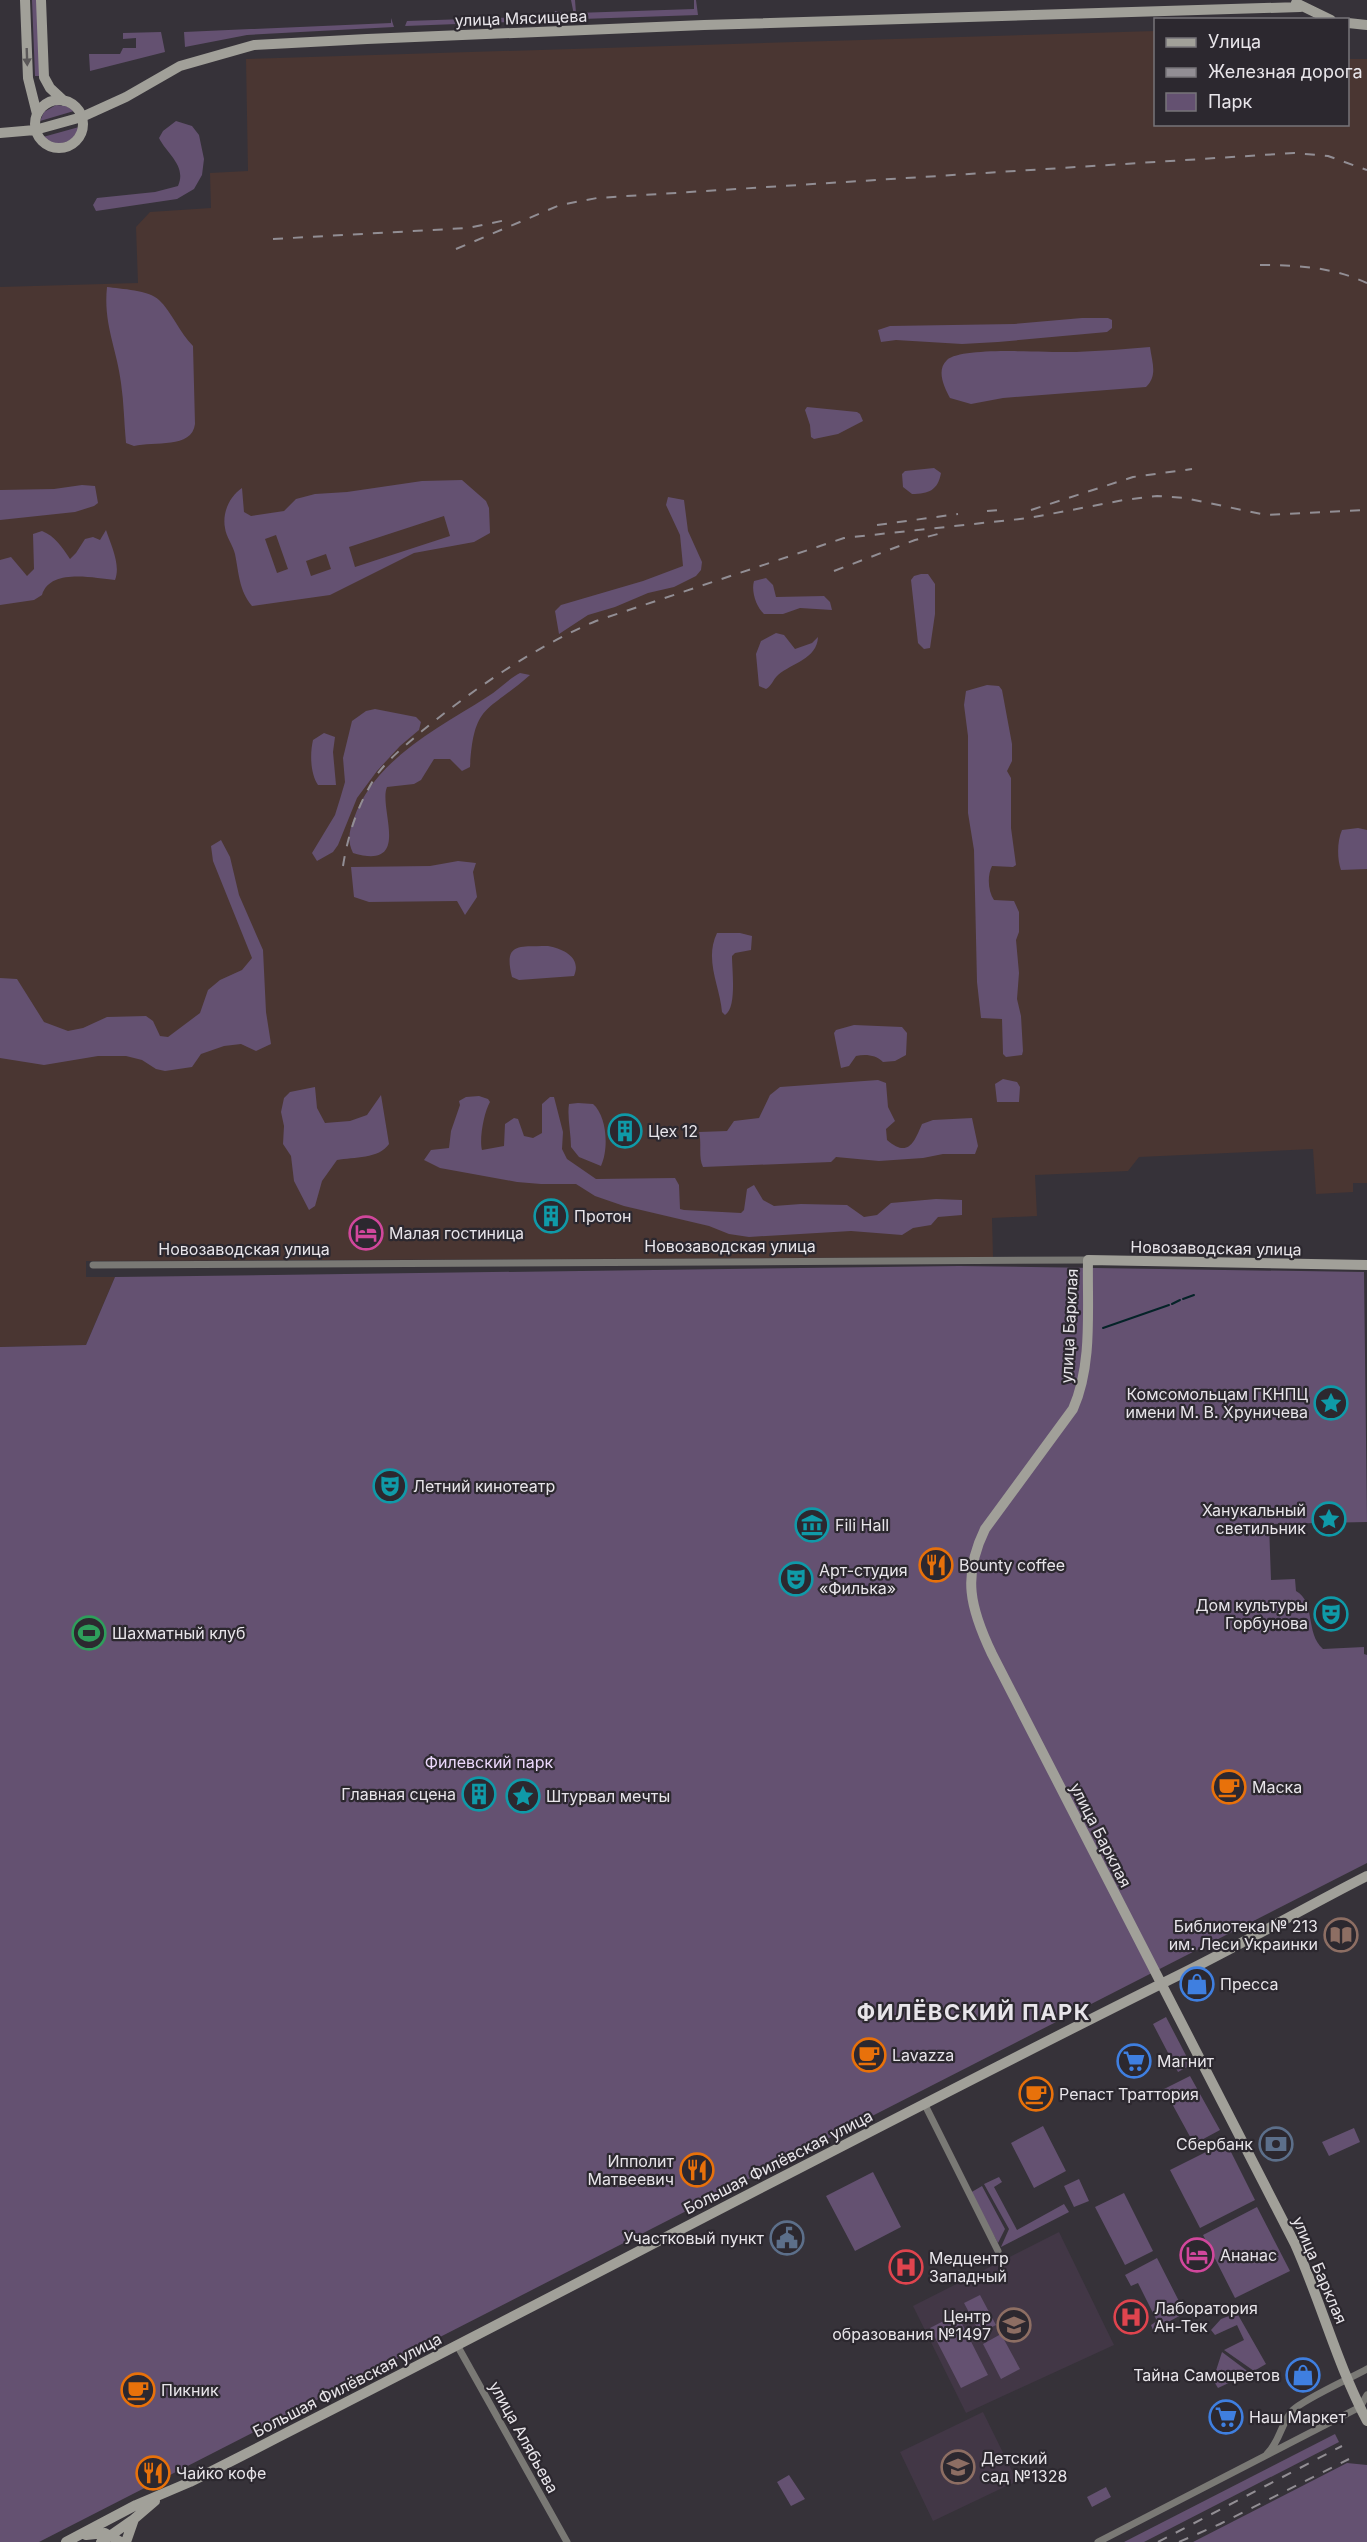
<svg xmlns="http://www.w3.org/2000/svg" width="1367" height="2542" viewBox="0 0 1367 2542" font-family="Inter,sans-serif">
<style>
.industrial{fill:#4a3632}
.education{fill:#423746}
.green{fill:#645171;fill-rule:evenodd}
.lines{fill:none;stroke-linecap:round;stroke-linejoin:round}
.stream{stroke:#052328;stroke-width:2}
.street{stroke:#7a7975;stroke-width:7}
.secondary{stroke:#a1a099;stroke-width:10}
.rail{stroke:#928e94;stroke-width:2;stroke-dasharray:10 10;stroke-linecap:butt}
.oneway{fill:#5b5859}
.labels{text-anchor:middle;stroke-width:4.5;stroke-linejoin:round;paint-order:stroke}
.street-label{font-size:16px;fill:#e8e5ea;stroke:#2c282f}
.poi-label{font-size:16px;fill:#e8e5ea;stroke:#2c282f;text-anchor:start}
.park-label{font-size:16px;fill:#ecd8fc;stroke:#2c282f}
.district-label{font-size:22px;font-weight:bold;letter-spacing:1.5px;fill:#e8e5ea;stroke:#2c282f}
</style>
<rect width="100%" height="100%" fill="#363239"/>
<!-- industrial -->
<path class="industrial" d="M1155 31 1156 124H1348V59H1367V1183H1353V1192L1316 1194 1313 1149 1139 1157 1128 1171 1035 1175 1037 1216 992 1218 993 1257 86 1261V1277H115L86 1345 0 1347V287L138 283 136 227 150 212 211 208 210 173 248 171 246 59Z"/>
<!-- education -->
<path class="education" d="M1059 2232 1114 2345 966 2413 913 2306Z
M983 2412 1017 2481 933 2521 900 2452Z"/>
<!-- green -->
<path class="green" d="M32 0H37L40 76H35Z
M571 0H575L576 13 694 9V0H696L698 15 582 19 581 15H574Z
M555 11 563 13 564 20 405 26 407 21 554 16Z
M391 18 394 27 247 35 185 47 184 32 391 23Z
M161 32 165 52 90 71 89 54H120L123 48H136V38L123 39V33Z
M56 105 66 106 74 111 40 121 44 112Z
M176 121 192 126 199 135 204 159 202 175 194 189 177 199 96 211 93 205 97 198 155 192 178 186C187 166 167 154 159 138L163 131Z
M79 127C74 144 56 149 43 137Z
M107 287C121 289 149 290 159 300 171 311 180 333 193 346L195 424C192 449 154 441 134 446L126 443C124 423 124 403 121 383 117 349 103 324 107 287Z
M1082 318H1108L1112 320V328L1107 332 998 342 962 344 896 340 881 342 878 330 890 326 1014 324Z
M1150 347C1152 362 1158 376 1146 387L1003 398 971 404 950 398C944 387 936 370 947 360 963 346 1051 353 1076 352 1101 351 1125 349 1150 347Z
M807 407 857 412 860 414 863 421 838 434 814 439 811 437 810 425 805 410Z
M934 468 941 473C938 490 929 494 912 494L903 487 902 474 905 471Z
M462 480 486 501 489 508 490 533 474 542 414 553 330 595 252 606C239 590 239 574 235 554 233 545 226 537 225 528 222 512 230 496 242 488L244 512 251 516 284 511 296 499 315 494 347 492 422 481ZM444 516 450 536 355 567 349 547ZM276 535 288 569 277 573 265 539ZM326 554 331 569 311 576 306 561Z
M82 485 95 486 98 503 94 506 75 512 0 520V490L54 489Z
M668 497 684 500 688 531 702 562 701 570 696 576 674 587 648 593 615 607 588 615 559 634 555 611 561 605 643 581 683 566 680 535 666 505Z
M106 530C111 545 121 565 115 580 93 578 50 568 42 595L34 600 0 605V560L11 557 27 576 34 569 33 534 42 531C55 536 62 547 70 559L76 553 85 539 93 537 100 540Z
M921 574H928L935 584V614L930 648 924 649 918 643 911 580 914 576Z
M766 578 773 585 776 597 824 596 830 602 832 610 800 608 783 614H764C756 607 751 591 754 581Z
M776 633 784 635 795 649 812 643 818 637C817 659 792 663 778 675 773 679 772 686 766 689L759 686 756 654 761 641Z
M520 673 530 675C487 713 474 703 470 767L462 771 450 759H434L421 780 414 784 387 787C378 808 413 871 353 853 347 840 349 832 354 818 375 759 437 729 487 697 499 690 508 679 520 673Z
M987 685 999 686 1002 690 1012 744V761L1007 771 1011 778V828L1016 865 1013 867 992 866C987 876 988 891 994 900L1014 901 1019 912V932L1016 940 1019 973 1017 999 1021 1016 1023 1051 1022 1055 1006 1057 1003 1054 1002 1019 981 1018 977 982 974 850 968 813V736L964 705 966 691Z
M375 709 416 717 421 722 419 730 400 746 377 771 357 798 338 845 333 852 317 861 312 853 335 815 340 799 345 782 343 758 352 721 366 711Z
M324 733 335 737 333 752 336 785H318C310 773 310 753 313 740Z
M1358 828 1367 830V869L1341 870C1337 859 1337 841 1342 830Z
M221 840 230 857 239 895 263 950 266 1012 271 1044 256 1051 241 1044 224 1046 201 1054 192 1067 165 1071 156 1069 142 1060 126 1056H98L44 1065 0 1058V978L17 979 44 1022 68 1031 83 1028 107 1017 146 1016 153 1021 160 1036 168 1037 200 1013 208 990 220 980 242 970 252 958 213 861 211 846Z
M458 861 476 863 473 872 477 897 465 915 457 901 369 902 354 897 351 867 430 866Z
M717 933H740L752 936 751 950 735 953 732 956C732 970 737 1008 725 1015L722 1012C720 986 704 960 717 933Z
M548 946C563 949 582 957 574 976L519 980 512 977C503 941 520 947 548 946Z
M854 1025 902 1027 907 1033 906 1055 895 1061 883 1062C876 1055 866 1054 856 1056L849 1066 841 1068 834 1033 836 1030Z
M1003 1079 1017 1082 1020 1087 1019 1102H997L995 1084Z
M878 1080 886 1083 888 1107 895 1121 886 1129 887 1140C908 1158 914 1143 922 1124L933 1120 972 1118 978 1146 975 1154H943L923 1158 879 1161 836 1157 831 1162 703 1167C698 1158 702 1143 699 1132L727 1131 734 1121 759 1118 770 1095 780 1087Z
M315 1087 317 1108 325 1123 350 1121 367 1115 381 1095 389 1144C379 1159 354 1157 337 1160L322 1181 315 1206 309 1210 294 1181 291 1156 283 1144 284 1126 281 1112 284 1098 290 1092Z
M479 1096 488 1099 490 1102C484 1112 479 1139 482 1150L504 1146 505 1124 514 1118 518 1119 524 1136 533 1138 542 1133V1104L550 1097H554L563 1132 562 1149 567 1159 596 1179 675 1178 679 1185 680 1209 684 1210 741 1213 744 1210 747 1189 754 1185 763 1200 774 1206 801 1204 847 1205 864 1217 877 1215 891 1203 936 1199 962 1200V1215L938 1217 931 1225 913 1228 902 1235 851 1231 749 1237 729 1234 709 1226 624 1206 595 1196 576 1184H541L517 1182 440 1168 424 1160 431 1150 449 1148 451 1131 460 1105 459 1101 466 1097Z
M578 1103 593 1104C607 1116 609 1149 601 1166L579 1157 571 1147C571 1133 567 1117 569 1104Z
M959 1266 1364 1272 1367 1522 1269 1524 1271 1580 1295 1579 1296 1591C1316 1602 1305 1633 1323 1649L1364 1647V1654L1367 1655V1863L39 2542H0V1347L86 1345 115 1277Z
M1166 2017 1191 2065 1178 2072 1153 2024Z
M1190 2076 1220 2130 1194 2144 1164 2089Z
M1043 2126 1066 2171 1034 2188 1011 2143Z
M1354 2128 1360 2142 1329 2156 1322 2142Z
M1226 2142 1255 2200 1200 2228 1170 2170Z
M873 2172 901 2227 855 2251 826 2196Z
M999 2177 1002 2182 994 2187 1017 2230 1064 2204 1069 2212 1001 2247 1009 2229 984 2184Z
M1079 2179 1089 2201 1074 2207 1064 2186Z
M982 2186 1005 2229 998 2243 970 2193Z
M1124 2193 1153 2251 1125 2265 1095 2207Z
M1257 2207 1290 2271 1235 2298 1203 2235Z
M1157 2258 1185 2313 1153 2330 1151 2325 1157 2321 1138 2283 1131 2286 1125 2275Z
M980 2295 996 2325 980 2333 964 2303Z
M1237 2313 1266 2364 1254 2371 1224 2350 1244 2340 1237 2325 1215 2335 1211 2330 1221 2319Z
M957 2314 988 2375 961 2388 930 2328Z
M1001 2334 1020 2369 1001 2379 983 2344Z
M1222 2352 1250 2373 1218 2388 1213 2380Z
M1335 2434 1339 2442 1144 2542H1124Z
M1347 2463 1367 2465V2542H1193Z
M789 2475 805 2499 791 2506 777 2482Z
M1106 2487 1111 2497 1092 2507 1087 2497Z"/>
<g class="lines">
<!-- stream -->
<path class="stream" d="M1183 1299 1194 1295
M1172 1304 1180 1300
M1103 1328 1169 1305"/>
<!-- street -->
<path class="street" d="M93 1265 1088 1260
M924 2103 998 2251
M457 2345 567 2542
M1267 2454C1281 2440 1281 2422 1293 2410 1304 2399 1351 2378 1367 2369
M1098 2542 1360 2407 1367 2395"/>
<!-- secondary -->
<path class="secondary" d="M25 0 28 78 37 114
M41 0 44 77 50 88 64 101
M1296 3 1331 20
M1348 23 1367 25
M35 124a24 24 0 1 1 48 0a24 24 0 1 1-48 0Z
M0 133 35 130 82 117 126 97 180 66 254 45 367 39 704 25 1300 7
M1367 1265 1088 1260C1087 1308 1093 1364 1073 1409L985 1529C962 1576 970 1608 992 1654L1295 2244C1321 2302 1337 2364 1367 2421
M86 2535 105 2533 121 2542
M66 2542 136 2505 190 2482C519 2316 843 2142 1173 1978 1239 1946 1302 1909 1367 1876
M101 2542 134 2519
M126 2542 134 2519 155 2501"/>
<!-- rail -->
<path class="rail" d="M273 239 468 228 511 219
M456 249 560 205 597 198 1294 153 1328 156 1367 170
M1260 265C1297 265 1332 267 1367 283
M1031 510 1133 477 1192 469
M987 511 999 510
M877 525 958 514
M834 571 915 540 938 534
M343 866C348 834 358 804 376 776 388 759 406 745 422 731 472 690 536 646 596 621L844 538 1029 518 1124 500 1157 496 1185 498 1266 515 1367 510
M1158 2542 1342 2446
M1179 2542 1220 2524 1349 2459"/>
</g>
<!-- one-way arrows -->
<defs><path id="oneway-solid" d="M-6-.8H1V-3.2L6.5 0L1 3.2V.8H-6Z" transform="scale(1.5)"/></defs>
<use class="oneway" href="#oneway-solid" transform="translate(27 57) rotate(88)"/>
<!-- icons -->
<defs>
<g id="building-ring" transform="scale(1.725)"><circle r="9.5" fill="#2c282f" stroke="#0f9aa8" stroke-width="1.5"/><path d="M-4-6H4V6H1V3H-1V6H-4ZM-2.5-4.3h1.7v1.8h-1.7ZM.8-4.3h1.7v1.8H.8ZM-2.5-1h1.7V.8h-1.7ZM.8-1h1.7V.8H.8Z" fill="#0f9aa8"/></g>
<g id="hotel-ring" transform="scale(1.725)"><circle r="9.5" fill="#2c282f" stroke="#d1479c" stroke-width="1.5"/><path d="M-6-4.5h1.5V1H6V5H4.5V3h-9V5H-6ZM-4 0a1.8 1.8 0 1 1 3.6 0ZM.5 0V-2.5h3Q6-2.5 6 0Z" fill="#d1479c"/></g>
<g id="sight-ring" transform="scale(1.725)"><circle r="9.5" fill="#2c282f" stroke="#0f9aa8" stroke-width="1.5"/><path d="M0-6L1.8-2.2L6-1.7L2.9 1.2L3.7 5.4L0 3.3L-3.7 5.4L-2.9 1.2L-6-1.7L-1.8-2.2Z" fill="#0f9aa8"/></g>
<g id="theatre-ring" transform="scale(1.725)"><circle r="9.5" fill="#2c282f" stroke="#0f9aa8" stroke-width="1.5"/><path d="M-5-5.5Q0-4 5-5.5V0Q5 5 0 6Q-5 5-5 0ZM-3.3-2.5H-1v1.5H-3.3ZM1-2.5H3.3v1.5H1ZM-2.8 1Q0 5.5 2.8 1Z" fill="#0f9aa8"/></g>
<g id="museum-ring" transform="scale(1.725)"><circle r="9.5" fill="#2c282f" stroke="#0f9aa8" stroke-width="1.5"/><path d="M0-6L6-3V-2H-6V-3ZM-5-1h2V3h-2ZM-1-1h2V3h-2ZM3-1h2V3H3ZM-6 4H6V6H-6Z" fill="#0f9aa8"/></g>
<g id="restaurant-ring" transform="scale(1.725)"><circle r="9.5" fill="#2c282f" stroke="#e8710a" stroke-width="1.5"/><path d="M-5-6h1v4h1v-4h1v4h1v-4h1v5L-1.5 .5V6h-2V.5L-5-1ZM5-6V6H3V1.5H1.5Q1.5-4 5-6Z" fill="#e8710a"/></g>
<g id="stadium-ring" transform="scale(1.725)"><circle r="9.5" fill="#2c282f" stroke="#2e9e5b" stroke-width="1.5"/><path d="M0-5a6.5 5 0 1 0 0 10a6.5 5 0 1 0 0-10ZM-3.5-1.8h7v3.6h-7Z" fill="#2e9e5b"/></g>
<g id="cafe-ring" transform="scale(1.725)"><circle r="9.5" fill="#2c282f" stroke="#e8710a" stroke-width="1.5"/><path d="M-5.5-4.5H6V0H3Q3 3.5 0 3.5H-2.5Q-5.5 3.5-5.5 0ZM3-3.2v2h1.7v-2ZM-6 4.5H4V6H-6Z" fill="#e8710a"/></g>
<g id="library-ring" transform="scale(1.725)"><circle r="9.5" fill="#2c282f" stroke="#8d6e63" stroke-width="1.5"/><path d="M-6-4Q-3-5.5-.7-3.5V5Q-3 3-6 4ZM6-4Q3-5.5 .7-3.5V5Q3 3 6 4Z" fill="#8d6e63"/></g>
<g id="shop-ring" transform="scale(1.725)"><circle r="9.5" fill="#2c282f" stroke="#3f7fe0" stroke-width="1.5"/><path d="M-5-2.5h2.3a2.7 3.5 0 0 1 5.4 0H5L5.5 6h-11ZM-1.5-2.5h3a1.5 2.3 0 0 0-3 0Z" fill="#3f7fe0"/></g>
<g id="supermarket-ring" transform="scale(1.725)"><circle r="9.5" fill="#2c282f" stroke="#3f7fe0" stroke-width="1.5"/><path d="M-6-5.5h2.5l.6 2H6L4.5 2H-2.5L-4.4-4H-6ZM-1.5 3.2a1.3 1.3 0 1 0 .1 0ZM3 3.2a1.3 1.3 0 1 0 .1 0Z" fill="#3f7fe0"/></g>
<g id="bank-ring" transform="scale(1.725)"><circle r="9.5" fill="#2c282f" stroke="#5c6f8a" stroke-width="1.5"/><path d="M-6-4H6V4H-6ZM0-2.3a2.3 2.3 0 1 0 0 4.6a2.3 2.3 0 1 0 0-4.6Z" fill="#5c6f8a"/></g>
<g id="civic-ring" transform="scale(1.725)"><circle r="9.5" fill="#2c282f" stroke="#5c6f8a" stroke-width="1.5"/><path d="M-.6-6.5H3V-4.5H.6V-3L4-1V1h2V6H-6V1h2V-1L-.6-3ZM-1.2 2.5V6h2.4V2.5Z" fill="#5c6f8a"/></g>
<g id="hospital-ring" transform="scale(1.725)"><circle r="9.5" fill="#2c282f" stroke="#e0444e" stroke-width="1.5"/><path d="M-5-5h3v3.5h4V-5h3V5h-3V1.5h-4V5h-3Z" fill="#e0444e"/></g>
<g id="school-ring" transform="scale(1.725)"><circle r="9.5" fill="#2c282f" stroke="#8d6e63" stroke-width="1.5"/><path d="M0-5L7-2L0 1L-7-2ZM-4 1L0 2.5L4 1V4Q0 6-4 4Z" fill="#8d6e63"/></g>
</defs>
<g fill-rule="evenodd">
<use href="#building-ring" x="625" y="1131"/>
<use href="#building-ring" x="551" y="1216"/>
<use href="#hotel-ring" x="366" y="1233"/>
<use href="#sight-ring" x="1331" y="1403"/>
<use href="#theatre-ring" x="390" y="1486"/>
<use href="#sight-ring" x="1329" y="1519"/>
<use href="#museum-ring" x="812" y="1525"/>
<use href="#restaurant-ring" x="936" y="1565"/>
<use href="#theatre-ring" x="796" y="1579"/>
<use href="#theatre-ring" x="1331" y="1614"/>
<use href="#stadium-ring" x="89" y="1633"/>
<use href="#cafe-ring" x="1229" y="1787"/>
<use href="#building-ring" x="479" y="1794"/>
<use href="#sight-ring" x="523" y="1796"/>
<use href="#library-ring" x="1341" y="1935"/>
<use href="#shop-ring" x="1197" y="1984"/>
<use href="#cafe-ring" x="869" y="2055"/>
<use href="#supermarket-ring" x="1134" y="2061"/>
<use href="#cafe-ring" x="1036" y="2094"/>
<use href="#bank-ring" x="1276" y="2144"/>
<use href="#restaurant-ring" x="697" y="2170"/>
<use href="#civic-ring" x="787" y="2238"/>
<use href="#hotel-ring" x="1197" y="2255"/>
<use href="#hospital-ring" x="906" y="2267"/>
<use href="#hospital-ring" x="1131" y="2317"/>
<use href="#school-ring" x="1014" y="2325"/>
<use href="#shop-ring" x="1303" y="2375"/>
<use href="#cafe-ring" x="138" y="2390"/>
<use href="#supermarket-ring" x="1226" y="2417"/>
<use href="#school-ring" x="958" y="2467"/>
<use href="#restaurant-ring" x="153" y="2473"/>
</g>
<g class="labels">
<!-- street labels -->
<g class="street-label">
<text transform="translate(521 18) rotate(-2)" y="6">улица Мясищева</text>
<text x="730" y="1252">Новозаводская улица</text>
<text transform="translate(1216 1248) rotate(1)" y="6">Новозаводская улица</text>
<text x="244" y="1255">Новозаводская улица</text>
<text transform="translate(1069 1326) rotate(-87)" y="6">улица Барклая</text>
<text transform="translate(1101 1835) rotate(63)" y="6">улица Барклая</text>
<text transform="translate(778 2162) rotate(-27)" y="6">Большая Филёвская улица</text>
<text transform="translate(1320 2270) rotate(67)" y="6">улица Барклая</text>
<text transform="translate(347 2385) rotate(-27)" y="6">Большая Филёвская улица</text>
<text transform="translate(524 2437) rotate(61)" y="6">улица Алябьева</text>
</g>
<!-- poi labels -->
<g class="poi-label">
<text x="648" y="1137">Цех 12</text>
<text x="574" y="1222">Протон</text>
<text x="389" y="1239">Малая гостиница</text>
<text x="1308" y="1400" text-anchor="end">Комсомольцам ГКНПЦ<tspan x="1308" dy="18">имени М. В. Хруничева</tspan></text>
<text x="413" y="1492">Летний кинотеатр</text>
<text x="1306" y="1516" text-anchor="end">Ханукальный<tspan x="1306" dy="18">светильник</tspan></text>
<text x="835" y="1531">Fili Hall</text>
<text x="959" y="1571">Bounty coffee</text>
<text x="819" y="1576">Арт-студия<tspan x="819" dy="18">«Филька»</tspan></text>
<text x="1308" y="1611" text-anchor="end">Дом культуры<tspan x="1308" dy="18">Горбунова</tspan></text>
<text x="112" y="1639">Шахматный клуб</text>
<text x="1252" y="1793">Маска</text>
<text x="456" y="1800" text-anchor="end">Главная сцена</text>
<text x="546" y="1802">Штурвал мечты</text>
<text x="1318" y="1932" text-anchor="end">Библиотека № 213<tspan x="1318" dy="18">им. Леси Украинки</tspan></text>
<text x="1220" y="1990">Пресса</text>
<text x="892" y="2061">Lavazza</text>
<text x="1157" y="2067">Магнит</text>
<text x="1059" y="2100">Репаст Траттория</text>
<text x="1253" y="2150" text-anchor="end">Сбербанк</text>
<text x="674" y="2167" text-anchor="end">Ипполит<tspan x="674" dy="18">Матвеевич</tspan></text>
<text x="764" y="2244" text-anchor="end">Участковый пункт</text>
<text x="1220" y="2261">Ананас</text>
<text x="929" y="2264">Медцентр<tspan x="929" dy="18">Западный</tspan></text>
<text x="1154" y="2314">Лаборатория<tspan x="1154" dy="18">Ан-Тек</tspan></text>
<text x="991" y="2322" text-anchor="end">Центр<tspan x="991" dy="18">образования №1497</tspan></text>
<text x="1280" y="2381" text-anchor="end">Тайна Самоцветов</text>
<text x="161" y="2396">Пикник</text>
<text x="1249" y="2423">Наш Маркет</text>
<text x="981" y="2464">Детский<tspan x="981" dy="18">сад №1328</tspan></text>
<text x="176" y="2479">Чайко кофе</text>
</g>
<!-- park labels -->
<g class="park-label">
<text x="489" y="1768">Филевский парк</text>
</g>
<!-- district labels -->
<g class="district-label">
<text x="974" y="2020">ФИЛЁВСКИЙ ПАРК</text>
</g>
</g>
<!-- legend -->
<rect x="1154" y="18" width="195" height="108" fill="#2c282f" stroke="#77747a" stroke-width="1.5"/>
<rect x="1166" y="38" width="30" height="9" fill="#a1a099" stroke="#77747a" stroke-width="1.5"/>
<text x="1208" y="48" font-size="18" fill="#e8e5ea">Улица</text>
<rect x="1166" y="68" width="30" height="9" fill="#928e94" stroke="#77747a" stroke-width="1.5"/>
<text x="1208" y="78" font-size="18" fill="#e8e5ea">Железная дорога</text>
<rect x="1166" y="93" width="30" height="18" fill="#645171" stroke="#77747a" stroke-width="1.5"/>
<text x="1208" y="108" font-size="18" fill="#e8e5ea">Парк</text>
</svg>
